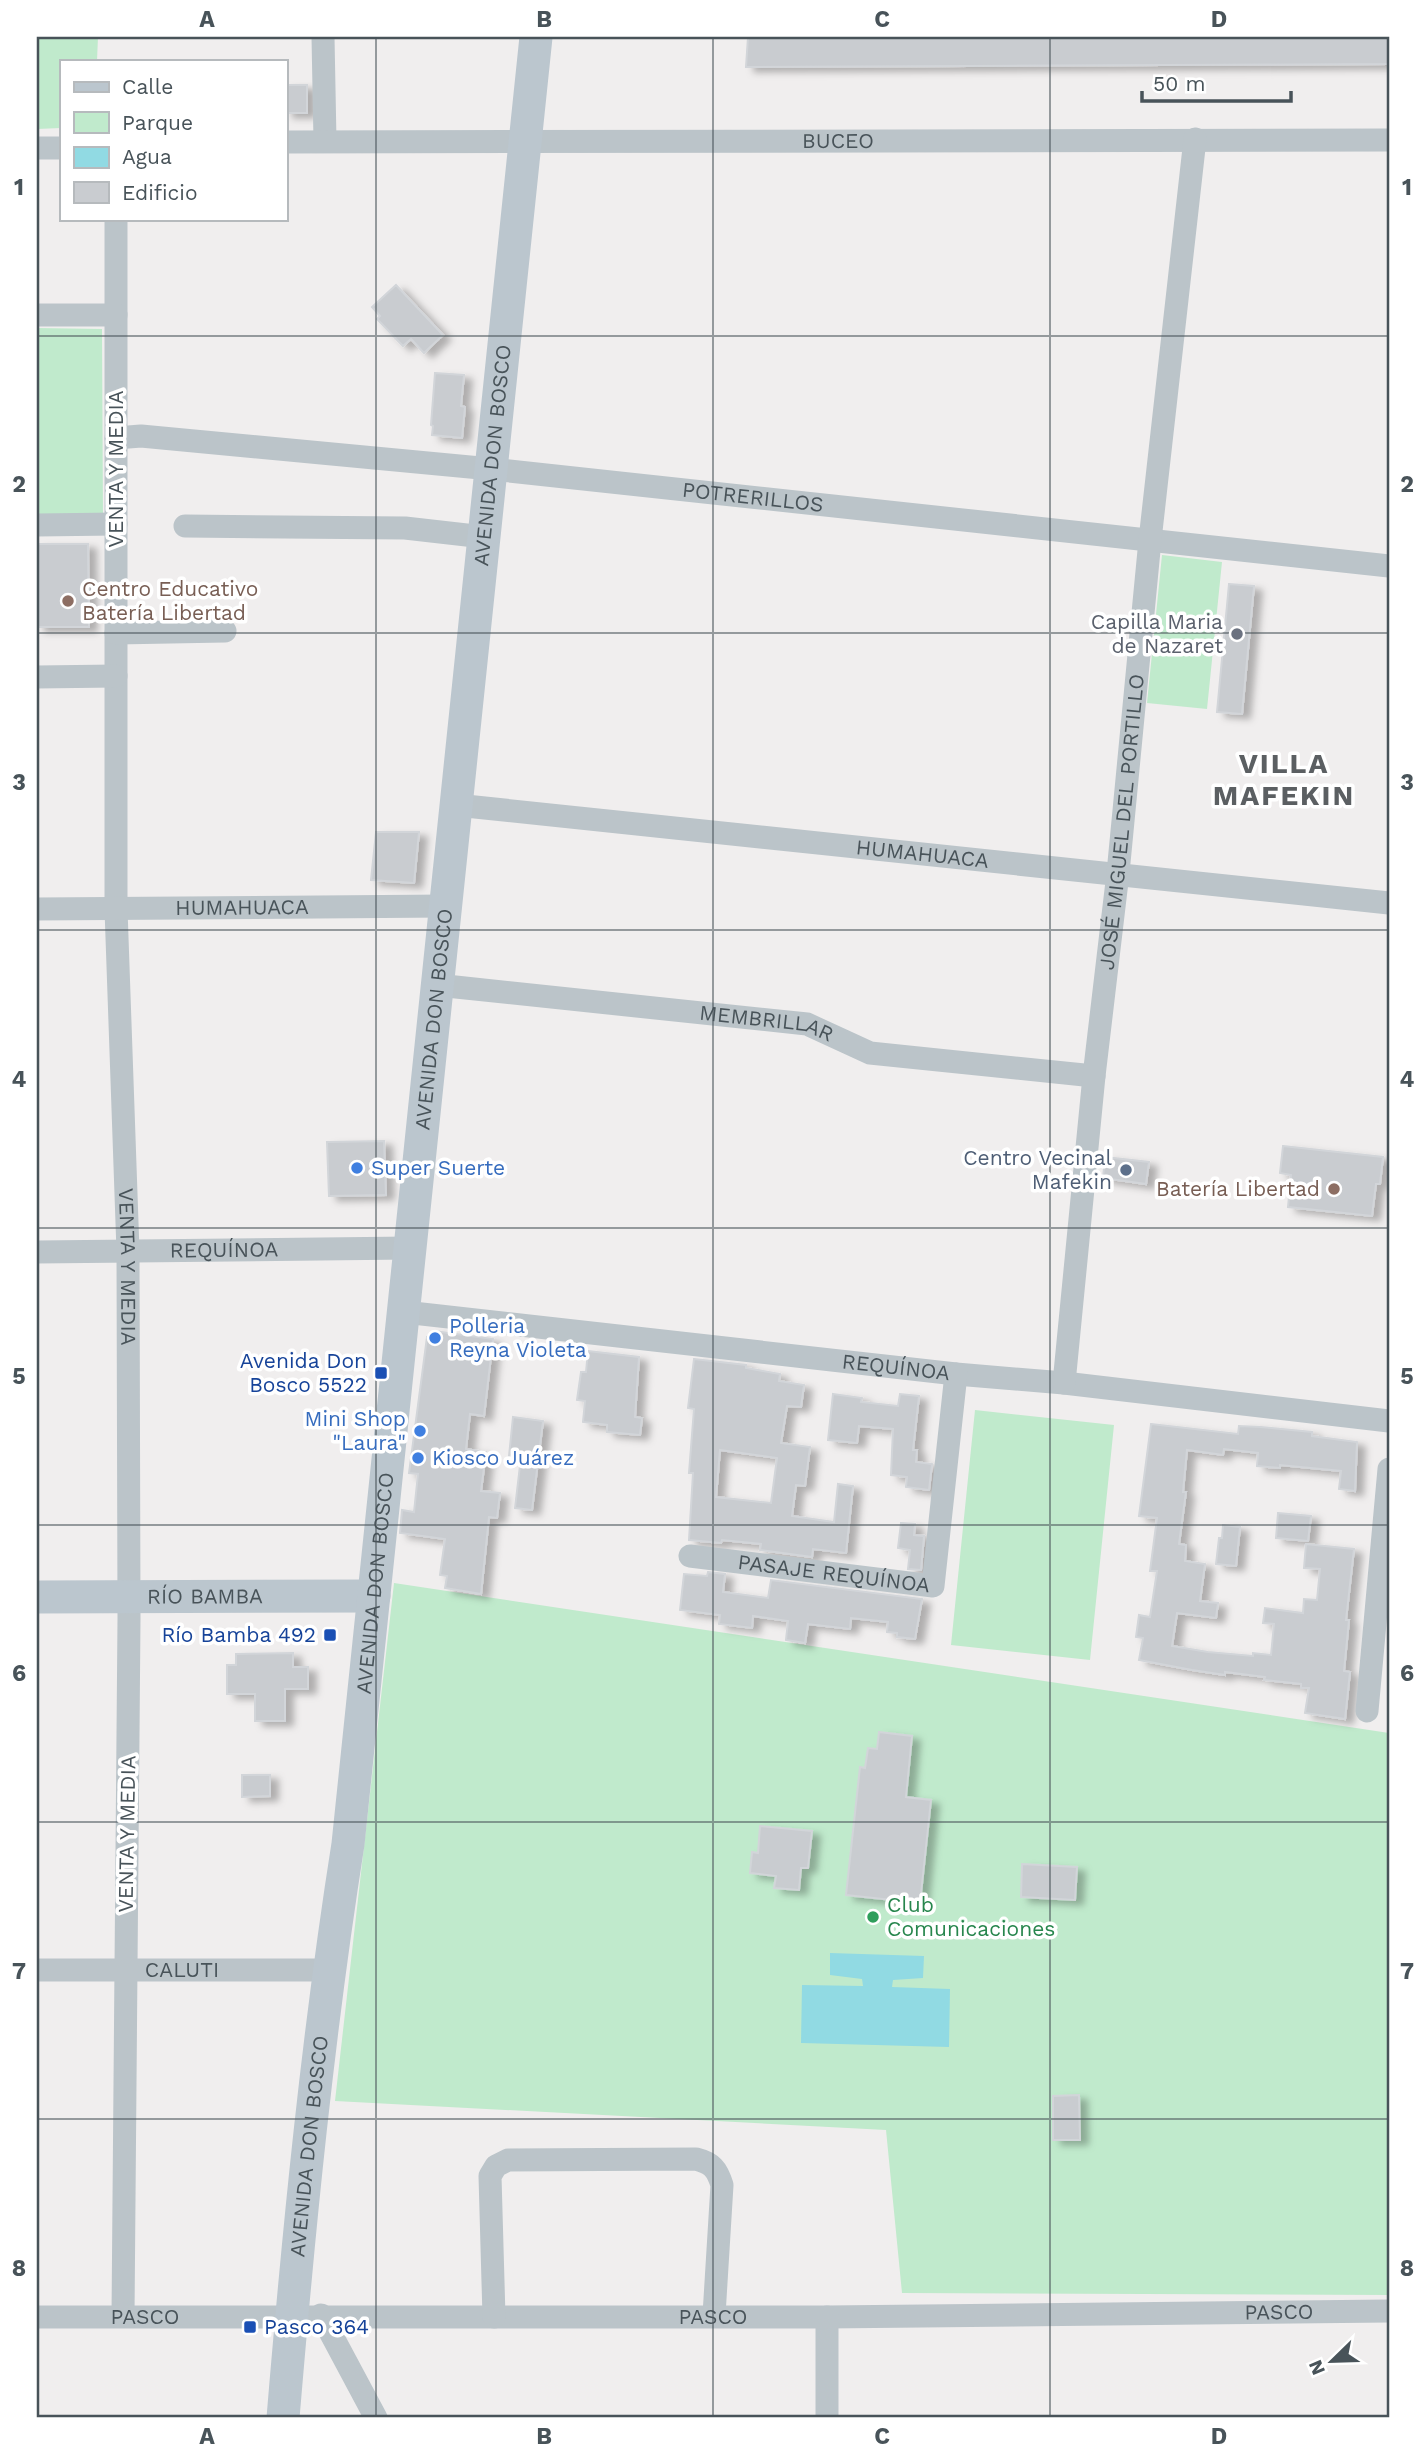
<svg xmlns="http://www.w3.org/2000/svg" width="1426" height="2455" viewBox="0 0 1426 2455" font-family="'Work Sans',sans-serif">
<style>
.green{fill:#c0eacc}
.water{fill:#91dae3}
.building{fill:#c9ccd0;stroke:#d2d5d9;stroke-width:2;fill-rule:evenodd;filter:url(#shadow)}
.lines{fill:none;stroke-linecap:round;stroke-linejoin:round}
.minor{stroke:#bbc4c9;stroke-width:23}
.secondary{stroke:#bbc6ce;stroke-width:33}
.grid{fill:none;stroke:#485359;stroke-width:2;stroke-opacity:0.55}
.education-dot{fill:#8d6e63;stroke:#fff;stroke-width:2.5}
.worship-dot{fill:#6b7280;stroke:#fff;stroke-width:2.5}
.shop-dot{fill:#3f7fe0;stroke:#fff;stroke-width:2.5}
.service-dot{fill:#5c6f8a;stroke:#fff;stroke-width:2.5}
.transit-dot{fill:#1a4fb4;stroke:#fff;stroke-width:2.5}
.leisure-dot{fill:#2e9e5b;stroke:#fff;stroke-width:2.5}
.labels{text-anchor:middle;stroke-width:7;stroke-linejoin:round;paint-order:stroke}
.street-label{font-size:21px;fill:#485359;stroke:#fff}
.education-label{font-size:21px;fill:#785e54;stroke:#fff;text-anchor:start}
.worship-label{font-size:21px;fill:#5b616d;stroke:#fff;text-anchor:end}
.service-label{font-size:21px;fill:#4e5e75;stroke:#fff;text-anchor:end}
.shop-label{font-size:21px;fill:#366cbe;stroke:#fff;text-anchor:start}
.transit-label{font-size:21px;fill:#164399;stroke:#fff;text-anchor:end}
.leisure-label{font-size:21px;fill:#27864d;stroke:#fff;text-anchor:start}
.district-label{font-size:28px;font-weight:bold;letter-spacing:2px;fill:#5b5f62;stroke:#fff}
.neatline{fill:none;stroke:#485359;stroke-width:2.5}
.grid-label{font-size:23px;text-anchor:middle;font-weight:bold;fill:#485359}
</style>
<defs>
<filter id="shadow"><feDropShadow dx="8" dy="4.5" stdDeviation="3.5" flood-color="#0004"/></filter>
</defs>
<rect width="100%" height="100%" fill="#f0eeee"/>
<!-- green -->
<path class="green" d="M37 37H98L97 61H61V128L37 129Z
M37 328 102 329 103 516H37Z
M1162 555 1222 562 1207 709 1147 703Z
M975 1410 1114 1425 1090 1660 951 1645Z
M394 1583 1389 1733V2295L902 2293 886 2130 335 2101Z"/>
<!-- water -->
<path class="water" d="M830 1953 924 1956 923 1978 893 1980 892 1987 950 1989 949 2047 801 2043 802 1985 863 1986 862 1979 830 1975Z"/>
<!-- building -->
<path class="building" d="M748 37H1389V64L746 67Z
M285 85H307V113H285Z
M396 285 443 335 424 353 411 339 403 346 377 319 380 316 372 307Z
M435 373 464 375 461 406 465 407 462 438 432 435 433 426 431 425Z
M37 544H88L89 627H37Z
M1229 584 1254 586 1242 714 1217 712Z
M376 832H419L414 883 371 880Z
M384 1141 386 1195 329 1196 327 1142Z
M1283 1146 1383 1157 1380 1184H1376L1372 1216 1288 1207 1291 1175 1280 1173Z
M1105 1157 1149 1162 1146 1184 1103 1178Z
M434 1331 493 1339 484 1416 470 1414 466 1449 486 1452 481 1491 500 1493 497 1518 489 1517 481 1594 445 1588 447 1576 440 1575 445 1539 400 1533 402 1510 414 1512 418 1474 409 1473 427 1337Z
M588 1351 639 1357 635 1417 642 1418 640 1435 607 1432V1425L583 1422 585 1401 577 1400 581 1372H586Z
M694 1359 746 1365V1368L780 1374 779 1381 804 1385 801 1407 787 1406 781 1443 810 1447 805 1486 796 1485 792 1516 834 1522 838 1484 853 1486 846 1553 813 1549 812 1557 760 1550 761 1544 722 1540 721 1543 689 1540 693 1473H689L694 1409 688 1408ZM720 1450 777 1458 771 1503 716 1497Z
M833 1394 862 1398 861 1402 898 1406 900 1394 919 1396 913 1450H917L916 1462 932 1464 929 1490 906 1487 907 1477 891 1475 893 1429 859 1426 857 1443 828 1440Z
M513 1417 543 1421 532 1510 515 1508 521 1457 509 1456Z
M1151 1424 1238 1434 1239 1426 1261 1427 1312 1432V1436L1357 1442 1355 1491 1339 1489 1341 1471 1280 1465V1468L1257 1466 1258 1453 1224 1449 1223 1455 1187 1450 1183 1492H1186L1179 1544 1186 1545 1185 1561 1205 1564 1200 1601 1218 1603 1216 1618 1177 1613 1172 1646 1208 1652 1253 1656V1653L1271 1655 1274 1624 1263 1623 1265 1608 1303 1613 1304 1599 1317 1600 1320 1569 1304 1568 1306 1544 1354 1549 1346 1620H1349L1344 1671 1350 1672 1345 1719 1305 1713 1309 1688H1301V1684L1264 1680 1265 1677 1225 1672V1675L1192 1670 1139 1660 1143 1638 1136 1637 1139 1615 1150 1617 1157 1571H1150L1157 1518 1139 1516Z
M1278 1513 1311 1516 1308 1541 1276 1538Z
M901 1523 915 1524 914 1535 924 1536 921 1570 908 1569 910 1550 898 1548Z
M1223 1525 1240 1527 1236 1566 1216 1564 1219 1538H1222Z
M708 1572 725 1574 723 1592 768 1598 771 1580 922 1599 915 1639 897 1637V1633L887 1632 888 1622 851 1618 850 1629 808 1624 805 1643 786 1640 788 1621 753 1616 752 1628 719 1624 720 1615 680 1610 684 1574 707 1576Z
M293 1653V1667H308V1689H285V1721H255V1694H227V1665H236V1654Z
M879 1732 912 1736 906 1797 931 1800 920 1903 846 1895 860 1767 865 1768 868 1748 877 1749Z
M242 1775H270V1796L242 1797Z
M760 1826 812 1831 808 1868H801L799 1890 774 1888 776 1876 750 1873 752 1852 758 1853Z
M1022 1864 1077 1867 1075 1900 1021 1897Z
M1079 2095 1080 2140H1053V2096Z"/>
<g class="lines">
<!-- minor -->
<g class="minor">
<path d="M323 37 325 141"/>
<path id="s1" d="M285 142 1389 140"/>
<path d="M37 148H61"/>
<path id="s2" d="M116 219V909L128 1251 129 1618 123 2316"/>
<path d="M37 315H116"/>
<path id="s3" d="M116 438 141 436 491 469 1389 566"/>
<path d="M37 525 116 524"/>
<path d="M185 526 405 528 484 537"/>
<path d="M116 633 225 631"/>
<path d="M37 677 116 676"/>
<path id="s4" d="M456 805 1389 903"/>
<path id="s5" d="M37 909 446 906"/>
<path id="s6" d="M437 985 807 1024 870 1053 1094 1076"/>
<path id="s7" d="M37 1252 410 1248"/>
<path id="s8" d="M404 1312 956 1374 1064 1383 1389 1421"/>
<path id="s9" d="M1064 1383 1094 1076 1118 873 1150 540 1195 139"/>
<path id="s10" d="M690 1556 933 1586 956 1374"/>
<path d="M1367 1711 1389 1469"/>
<path id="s11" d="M37 1970H328"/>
<path d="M321 2315 376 2418"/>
<path id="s12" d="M37 2317H827L1389 2311"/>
<path d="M494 2317 490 2176 496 2166 508 2160 696 2159C712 2163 717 2169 722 2185L714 2315"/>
<path d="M827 2418V2317"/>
</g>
<!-- secondary -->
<g class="secondary">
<path id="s13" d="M37 1597 374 1596"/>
<path id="s14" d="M283 2418C299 2226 318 2034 348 1844L536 37"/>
</g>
</g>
<!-- grid -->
<path class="grid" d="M376 37V2418M713 37V2418M1050 37V2418M37 336H1389M37 633H1389M37 930H1389M37 1228H1389M37 1525H1389M37 1822H1389M37 2119H1389"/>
<!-- markers -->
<g class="education-dot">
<circle cx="68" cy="601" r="7"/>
<circle cx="1334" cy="1189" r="7"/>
</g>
<circle class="worship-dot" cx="1237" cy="634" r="7"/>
<g class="shop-dot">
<circle cx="357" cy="1168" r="7"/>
<circle cx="435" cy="1338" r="7"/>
<circle cx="420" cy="1431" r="7"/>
<circle cx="418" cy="1458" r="7"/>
</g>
<circle class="service-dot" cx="1126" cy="1170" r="7"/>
<g class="transit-dot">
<rect x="374" y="1366" width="14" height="14" rx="3.5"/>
<rect x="323" y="1628" width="14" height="14" rx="3.5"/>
<rect x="243" y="2320" width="14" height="14" rx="3.5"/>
</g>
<circle class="leisure-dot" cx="873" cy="1917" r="7"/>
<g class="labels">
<!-- street labels -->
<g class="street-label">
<text dy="7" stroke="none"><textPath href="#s1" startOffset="553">BUCEO</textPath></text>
<text dy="7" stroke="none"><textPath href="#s14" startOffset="1974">AVENIDA DON BOSCO</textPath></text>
<text transform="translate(116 469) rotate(-90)" y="7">VENTA Y MEDIA</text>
<text dy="7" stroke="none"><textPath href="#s3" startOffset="640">POTRERILLOS</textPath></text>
<text dy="7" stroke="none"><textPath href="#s9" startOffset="564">JOSÉ MIGUEL DEL PORTILLO</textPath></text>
<text dy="7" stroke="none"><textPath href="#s4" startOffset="469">HUMAHUACA</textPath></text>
<text dy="7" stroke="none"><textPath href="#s5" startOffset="205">HUMAHUACA</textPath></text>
<text dy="7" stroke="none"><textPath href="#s14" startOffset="1407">AVENIDA DON BOSCO</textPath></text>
<text dy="7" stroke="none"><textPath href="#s6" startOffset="332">MEMBRILLAR</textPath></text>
<text dy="7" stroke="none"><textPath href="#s7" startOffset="187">REQUÍNOA</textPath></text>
<text dy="7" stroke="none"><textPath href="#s2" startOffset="1048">VENTA Y MEDIA</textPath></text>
<text dy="7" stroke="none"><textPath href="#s8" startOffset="495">REQUÍNOA</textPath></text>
<text dy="7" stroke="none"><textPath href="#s10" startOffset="145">PASAJE REQUÍNOA</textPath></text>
<text dy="7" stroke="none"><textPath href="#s14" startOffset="840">AVENIDA DON BOSCO</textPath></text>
<text dy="7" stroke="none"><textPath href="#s13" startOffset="168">RÍO BAMBA</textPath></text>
<text transform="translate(127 1834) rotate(-89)" y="7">VENTA Y MEDIA</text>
<text dy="7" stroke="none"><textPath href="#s11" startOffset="145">CALUTI</textPath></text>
<text dy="7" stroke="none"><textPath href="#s14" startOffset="273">AVENIDA DON BOSCO</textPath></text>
<text dy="7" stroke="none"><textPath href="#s12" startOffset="1242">PASCO</textPath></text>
<text dy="7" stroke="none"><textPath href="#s12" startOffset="108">PASCO</textPath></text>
<text dy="7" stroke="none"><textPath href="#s12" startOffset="676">PASCO</textPath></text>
</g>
<!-- education labels -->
<g class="education-label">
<text x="82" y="596">Centro Educativo<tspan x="82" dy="24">Batería Libertad</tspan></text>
<text x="1320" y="1196" text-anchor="end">Batería Libertad</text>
</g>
<!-- worship labels -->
<g class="worship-label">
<text x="1223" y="629">Capilla Maria<tspan x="1223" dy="24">de Nazaret</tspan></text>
</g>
<!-- service labels -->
<g class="service-label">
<text x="1112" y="1165">Centro Vecinal<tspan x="1112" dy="24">Mafekin</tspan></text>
</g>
<!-- shop labels -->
<g class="shop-label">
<text x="371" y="1175">Super Suerte</text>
<text x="449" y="1333">Polleria<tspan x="449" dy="24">Reyna Violeta</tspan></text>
<text x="406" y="1426" text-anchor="end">Mini Shop<tspan x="406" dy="24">"Laura"</tspan></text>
<text x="432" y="1465">Kiosco Juárez</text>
</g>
<!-- transit labels -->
<g class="transit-label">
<text x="367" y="1368">Avenida Don<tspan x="367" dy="24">Bosco 5522</tspan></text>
<text x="316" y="1642">Río Bamba 492</text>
<text x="264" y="2334" text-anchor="start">Pasco 364</text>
</g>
<!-- leisure labels -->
<g class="leisure-label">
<text x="887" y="1912">Club<tspan x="887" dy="24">Comunicaciones</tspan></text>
</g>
<!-- district labels -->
<g class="district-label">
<text x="1284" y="773">VILLA<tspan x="1284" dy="32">MAFEKIN</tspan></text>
</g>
</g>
<!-- border -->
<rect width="1426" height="2455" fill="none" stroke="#ffffff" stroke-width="77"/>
<!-- legend -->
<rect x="60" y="60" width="228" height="161" fill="#ffffff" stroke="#b6babd" stroke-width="2"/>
<rect x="74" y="82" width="35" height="10" fill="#bbc6ce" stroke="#b6babd" stroke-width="2"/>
<text x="122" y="94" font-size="21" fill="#485359">Calle</text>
<rect x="74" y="112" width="35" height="21" fill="#c0eacc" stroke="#b6babd" stroke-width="2"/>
<text x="122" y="130" font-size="21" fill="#485359">Parque</text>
<rect x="74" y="147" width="35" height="21" fill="#91dae3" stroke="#b6babd" stroke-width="2"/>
<text x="122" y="164" font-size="21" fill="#485359">Agua</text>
<rect x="74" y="182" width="35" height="21" fill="#c9ccd0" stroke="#b6babd" stroke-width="2"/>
<text x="122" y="200" font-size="21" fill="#485359">Edificio</text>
<!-- north arrow -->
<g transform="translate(1332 2361) rotate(247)" stroke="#ffffff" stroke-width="5" paint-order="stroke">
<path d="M0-5L12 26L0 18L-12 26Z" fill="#485359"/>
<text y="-10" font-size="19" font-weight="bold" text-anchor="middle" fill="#485359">N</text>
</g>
<!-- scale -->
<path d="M1142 91v10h149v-10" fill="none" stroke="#485359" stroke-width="3.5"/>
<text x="1153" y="91" font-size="21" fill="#485359" stroke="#ffffff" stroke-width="5" paint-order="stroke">50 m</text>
<rect x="38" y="38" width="1350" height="2378" class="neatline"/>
<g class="grid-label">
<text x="207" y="27">A</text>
<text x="544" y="27">B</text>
<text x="882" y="27">C</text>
<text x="1219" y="27">D</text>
<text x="19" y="195">1</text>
<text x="1407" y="195">1</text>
<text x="19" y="492">2</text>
<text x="1407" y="492">2</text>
<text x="19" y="790">3</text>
<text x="1407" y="790">3</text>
<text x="19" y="1087">4</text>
<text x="1407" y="1087">4</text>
<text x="19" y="1384">5</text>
<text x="1407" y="1384">5</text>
<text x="19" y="1681">6</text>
<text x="1407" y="1681">6</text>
<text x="19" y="1979">7</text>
<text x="1407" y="1979">7</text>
<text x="19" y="2276">8</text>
<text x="1407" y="2276">8</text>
<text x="207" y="2444">A</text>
<text x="544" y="2444">B</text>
<text x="882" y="2444">C</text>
<text x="1219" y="2444">D</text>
</g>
</svg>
